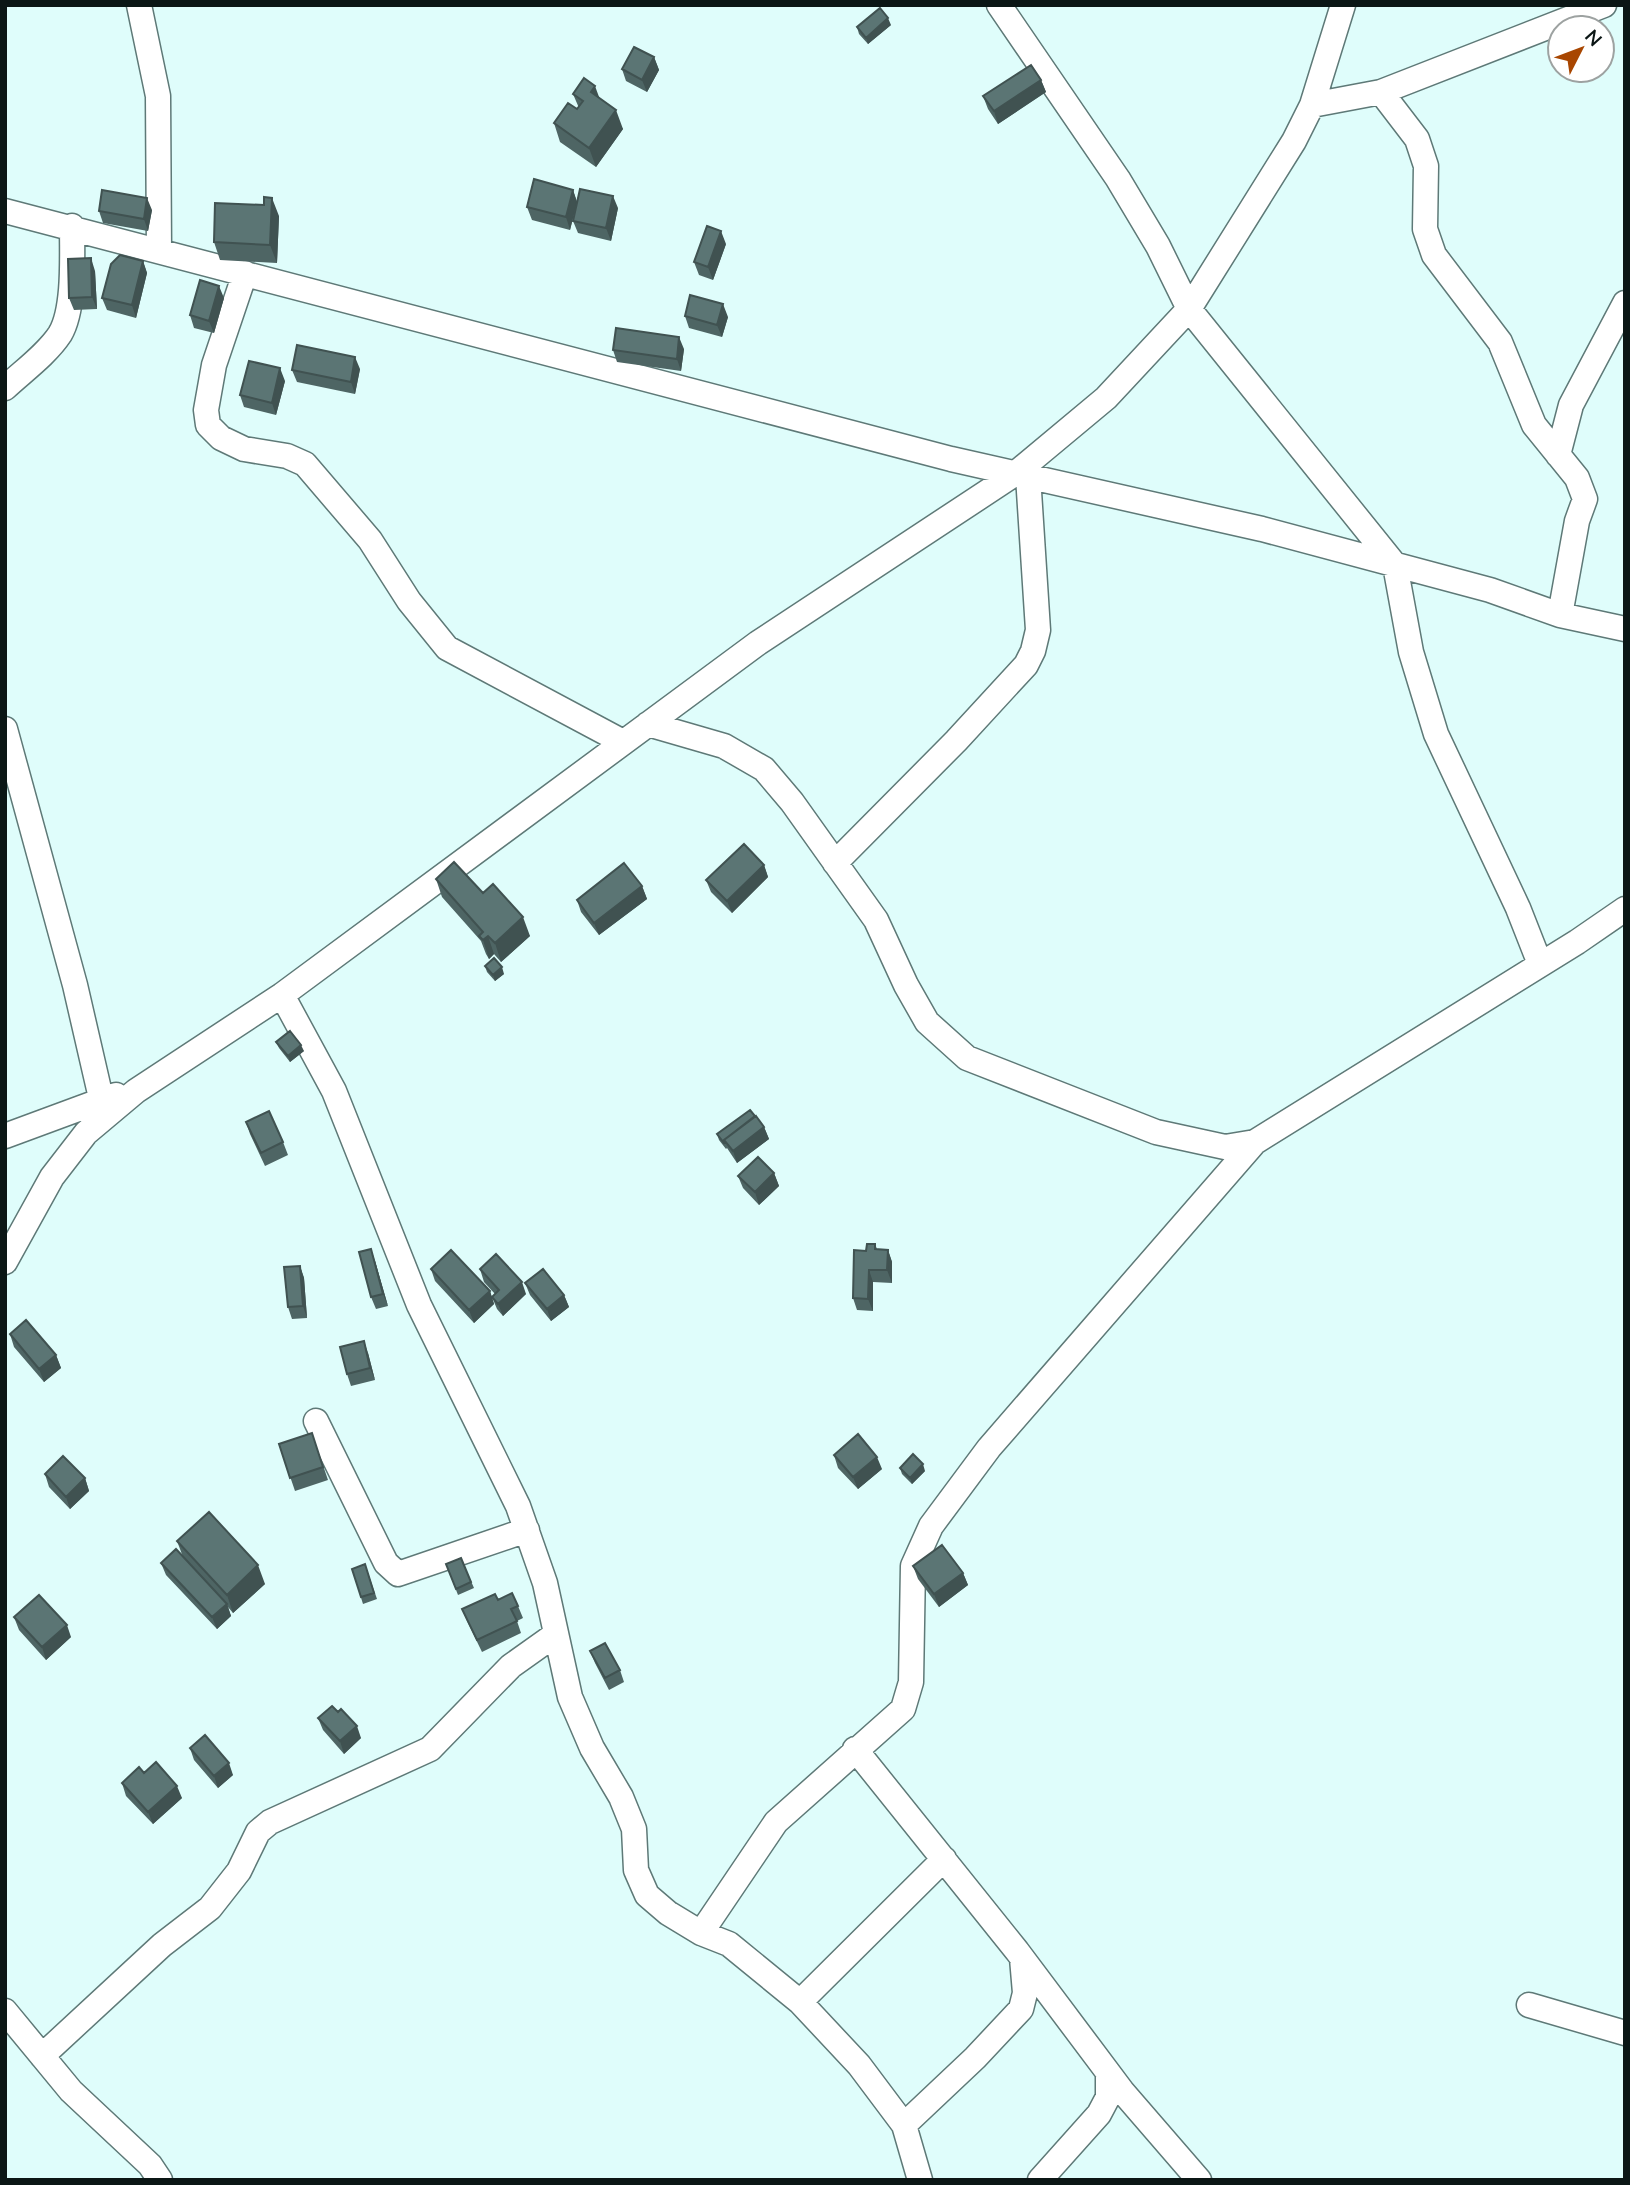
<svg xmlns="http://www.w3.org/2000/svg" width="1630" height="2185" viewBox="0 0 1630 2185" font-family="Mulish,sans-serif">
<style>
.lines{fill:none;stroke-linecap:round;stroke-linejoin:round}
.street-casing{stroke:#5e7977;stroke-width:27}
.street{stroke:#fff;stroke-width:24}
.wall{fill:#4e6564}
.shaded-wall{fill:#405251}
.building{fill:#5b7574;stroke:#405251;stroke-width:2}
</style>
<rect width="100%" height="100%" fill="#dffdfb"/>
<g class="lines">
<!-- street casing -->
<g class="street-casing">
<path id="street" d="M139 5 158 96 159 251
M999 5 1118 179 1158 246 1189 309 1395 565 1411 652 1436 734 1518 908 1540 964
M1381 92 1417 139 1426 166 1425 229 1434 255 1500 342 1534 425 1577 478 1585 499 1577 521 1560 615
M1312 105 1381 92 1604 5
M5 211 951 459 1262 529 1490 590 1560 615 1625 629
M245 273 214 365 206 410 208 425 221 438 244 449 287 456 305 464 370 540 409 601 447 648 623 742
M5 388C22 372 47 354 60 334 75 309 72 255 72 226
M1558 455 1571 405 1625 303
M648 724 724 746 764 769 792 802 876 920 906 985 927 1022 967 1058 1156 1132 1225 1147 1255 1142
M5 729 75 985 101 1098
M835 863 956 741 1026 665 1033 651 1038 630 1028 476
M282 995 334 1091 419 1305 518 1506 545 1583 570 1697 592 1748 621 1797 634 1829 636 1870 647 1895 668 1913 701 1933 729 1944 800 2002 859 2065 904 2125 920 2180
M5 1136 116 1095
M5 1262 52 1177 86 1133 136 1091 282 995 758 643 1016 473 1106 398 1189 309 1294 141 1312 105 1343 5
M316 1421 386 1563 398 1574 527 1530
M855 1749 1017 1951 1122 2091 1199 2180
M701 1933 776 1822 903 1709 911 1682 913 1566 931 1526 989 1448 1255 1142 1577 942 1625 909
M800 2002 944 1859
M1529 2005 1625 2033
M5 2011 71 2091 150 2165 160 2180
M42 2056 162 1945 210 1908 239 1871 258 1832 270 1822 430 1749 511 1666 556 1634
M904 2125 975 2058 1021 2009 1025 1993 1022 1958
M1040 2180 1099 2114 1108 2097V2073"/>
</g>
<!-- street -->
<use href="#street" class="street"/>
</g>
<!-- wall -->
<path class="wall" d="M891 25 868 44 859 34 857 27Z
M654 57 659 70 647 92 626 81 622 69Z
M1041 80 1046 92 998 124 988 109 983 96Z
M573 94 600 98 623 129 596 167 560 142 554 123 577 109 579 108Z
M573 190 577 202 570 230 532 220 527 207Z
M618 208 611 241 578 233 573 221Z
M152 210 148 231 103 223 99 211Z
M279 216 277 263 220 260 214 242Z
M726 244 713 280 699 275 694 262Z
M143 261 147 273 136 318 107 310 102 298Z
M95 271 97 309 74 310 69 298Z
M224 298 214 333 194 328 190 315Z
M685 316 728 317 722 337 689 328Z
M684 349 681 371 617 362 613 350Z
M360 369 355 394 297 382 292 370Z
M285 381 276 415 244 407 240 395Z
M764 865 768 877 732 913 711 892 706 880Z
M436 879 483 893 530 936 501 962 494 954 489 959 486 954 481 941 442 897Z
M642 886 647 899 599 935 581 912 577 900Z
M485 966 504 974 495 981 487 972Z
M276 1042 304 1051 290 1062 279 1048Z
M246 1122 283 1142 288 1155 265 1166 250 1134Z
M764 1127 769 1139 737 1163 727 1148 726 1149 719 1140 717 1134Z
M774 1173 779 1186 759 1205 743 1188 738 1176Z
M875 1244 877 1249 888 1250 892 1262V1283L873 1282V1311L857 1310 853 1298 866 1251Z
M375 1261 388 1306 376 1309 371 1297Z
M300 1266 304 1278 307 1318 292 1319 288 1307Z
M431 1269 490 1291 494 1304 474 1323 435 1281Z
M480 1269 526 1294 503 1316 497 1309 492 1297 495 1294 484 1282Z
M525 1283 564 1295 569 1307 551 1321 530 1295Z
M10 1334 56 1355 61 1368 44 1382 14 1347Z
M368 1353 375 1380 351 1386 347 1374Z
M312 1433 328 1480 295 1491 279 1444Z
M834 1455 882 1469 858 1489 838 1468Z
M900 1468 925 1471 912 1484 902 1474Z
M45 1474 85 1478 89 1491 70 1509 49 1487Z
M177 1541 265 1584 233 1613 228 1607 231 1616 217 1629 166 1575 161 1563 183 1557Z
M461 1558 474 1588 458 1595 446 1564Z
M365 1564 377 1599 363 1604 352 1569Z
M913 1566 963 1573 968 1585 939 1607 918 1579Z
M498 1600 518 1606 523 1618 517 1621 521 1633 482 1652 467 1621 462 1609Z
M14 1617 71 1637 46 1660 19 1630Z
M590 1651 620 1670 624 1682 609 1690 595 1663Z
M318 1718 361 1738 344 1754 323 1730Z
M190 1748 233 1775 218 1788 194 1760Z
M144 1773 182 1798 153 1824 126 1796 122 1783Z"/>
<!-- shaded-wall -->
<path class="shaded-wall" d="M888 18 891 25 868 44 866 38Z
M654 57 659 70 647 92 642 80Z
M1041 80 1046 92 998 124 994 111Z
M595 86 602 105 591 92Z
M616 110 623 129 596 167 589 148Z
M573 190 577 202 570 230 566 217Z
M613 196 618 208 611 241 606 228Z
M147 198 152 210 148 231 144 219Z
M272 198 279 216 277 263 270 245Z
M721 231 726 244 713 280 708 267Z
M91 258 95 271 97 309 92 297Z
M143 261 147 273 136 318 132 305Z
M219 286 224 298 214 333 209 321Z
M723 304 728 317 722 337 717 325Z
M679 337 684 349 681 371 677 359Z
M355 357 360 369 355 394 351 382Z
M280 368 285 381 276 415 272 403Z
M764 865 768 877 732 913 727 901Z
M642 886 647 899 599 935 594 923Z
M523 917 530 936 501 962 495 943Z
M488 936 494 954 489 959 483 940Z
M502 967 504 974 495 981 493 975Z
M301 1045 304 1051 290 1062 288 1056Z
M764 1127 769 1139 737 1163 733 1151Z
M774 1173 779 1186 759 1205 755 1192Z
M371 1249 375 1261 388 1306 383 1294Z
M888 1250 892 1262V1283L887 1270Z
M300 1266 304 1278 307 1318 303 1306Z
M869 1270 873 1282V1311L868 1299Z
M522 1282 526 1294 503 1316 498 1304Z
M490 1291 494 1304 474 1323 469 1310Z
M564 1295 569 1307 551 1321 547 1309Z
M364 1341 368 1353 375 1380 370 1368Z
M56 1355 61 1368 44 1382 39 1369Z
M877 1457 882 1469 858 1489 853 1477Z
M923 1464 925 1471 912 1484 910 1478Z
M85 1478 89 1491 70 1509 66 1497Z
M258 1565 265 1584 233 1613 227 1595Z
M963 1573 968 1585 939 1607 934 1594Z
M227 1604 231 1616 217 1629 212 1617Z
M67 1625 71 1637 46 1660 42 1647Z
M357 1726 361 1738 344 1754 340 1741Z
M229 1763 233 1775 218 1788 214 1776Z
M177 1786 182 1798 153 1824 148 1812Z"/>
<!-- building -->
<path class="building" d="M880 8 888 18 866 38 857 27Z
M634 47 654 57 642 80 622 69Z
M1031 65 1041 80 994 111 983 96Z
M584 78 595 86 591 92 616 110 589 148 554 123 568 103 577 109 583 101 573 94Z
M534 179 573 190 566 217 527 207Z
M580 189 613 196 606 228 573 221Z
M102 190 147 198 144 219 99 211Z
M264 197 272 198 270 245 214 242 215 203 264 205Z
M707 226 721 231 708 267 694 262Z
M120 255 143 261 132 305 102 298 111 264Z
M91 258 92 297 69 298 68 259Z
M200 280 219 286 209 321 190 315Z
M690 295 723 304 717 325 685 316Z
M616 328 679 337 677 359 613 350Z
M297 345 355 357 351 382 292 370Z
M249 361 280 368 272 403 240 395Z
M744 844 764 865 727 901 706 880Z
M454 862 483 893 493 884 523 917 495 943 488 936 483 940 479 936 483 932 436 879Z
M624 863 642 886 594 923 577 900Z
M494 958 502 967 493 975 485 966Z
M290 1031 301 1045 288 1056 276 1042Z
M750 1110 755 1116 724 1140 725 1142 724 1143 717 1134Z
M269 1111 283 1142 261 1153 246 1122Z
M756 1116 764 1127 733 1151 724 1140Z
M758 1157 774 1173 755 1192 738 1176Z
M867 1244H875V1249L888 1250 887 1270H869L868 1299 853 1298 854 1250 866 1251Z
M371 1249 383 1294 371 1297 359 1252Z
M451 1250 490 1291 469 1310 431 1269Z
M496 1254 522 1282 498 1304 492 1297 499 1290 480 1269Z
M300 1266 303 1306 288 1307 284 1267Z
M543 1269 564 1295 547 1309 525 1283Z
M26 1320 56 1355 39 1369 10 1334Z
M364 1341 370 1368 347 1374 340 1347Z
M312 1433 323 1467 290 1478 279 1444Z
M858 1434 877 1457 853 1477 834 1455Z
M913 1454 923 1464 910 1478 900 1468Z
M63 1456 85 1478 66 1497 45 1474Z
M209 1512 258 1565 227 1595 177 1541Z
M942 1545 963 1573 934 1594 913 1566Z
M176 1549 227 1604 212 1617 161 1563Z
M461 1558 471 1582 456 1589 446 1564Z
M365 1564 374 1593 361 1597 352 1569Z
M512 1593 518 1606 511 1609 517 1621 477 1640 462 1609 495 1594 498 1600Z
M39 1595 67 1625 42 1647 14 1617Z
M605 1643 620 1670 605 1678 590 1651Z
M332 1706 338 1712 341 1709 357 1726 340 1741 318 1718Z
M205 1735 229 1763 214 1776 190 1748Z
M156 1762 177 1786 148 1812 122 1783 139 1767 144 1773Z"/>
<!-- border -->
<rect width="1630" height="2185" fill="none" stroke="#0b1615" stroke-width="14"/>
<!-- north arrow -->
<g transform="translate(1581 49) rotate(48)"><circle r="33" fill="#ffffff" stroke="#9da2a1" stroke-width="2"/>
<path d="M0-5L12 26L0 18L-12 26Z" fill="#a84601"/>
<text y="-10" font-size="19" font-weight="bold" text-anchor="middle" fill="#0b1615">N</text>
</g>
</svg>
